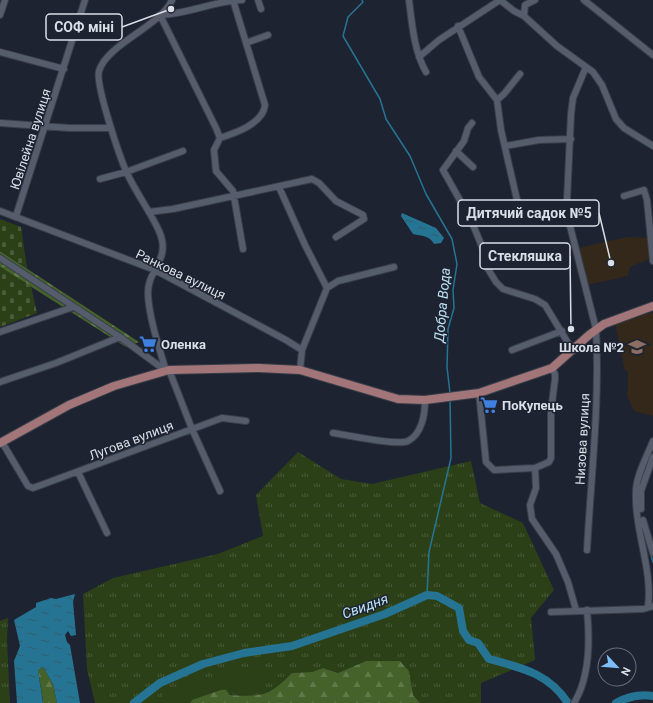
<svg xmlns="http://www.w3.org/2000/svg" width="653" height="703" viewBox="0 0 653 703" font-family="Roboto,sans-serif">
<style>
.education{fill:#34281a}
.grass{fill:url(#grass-tufts)}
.forest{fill:url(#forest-firs)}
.cemetery{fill:url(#cemetery-stones)}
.pitch{fill:#2c4018}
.water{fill:url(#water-ripples)}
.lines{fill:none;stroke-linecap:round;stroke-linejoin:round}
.stream{stroke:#267494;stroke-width:1.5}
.river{stroke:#267494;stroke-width:8}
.minor-casing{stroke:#393e4a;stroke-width:8}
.major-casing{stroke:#393e4a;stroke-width:10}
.minor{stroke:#555d6c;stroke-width:6}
.major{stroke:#a27678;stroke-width:8}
.labels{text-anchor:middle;stroke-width:3;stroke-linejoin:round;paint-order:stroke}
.street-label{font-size:13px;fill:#d9dee7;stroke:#1d2330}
.poi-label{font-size:13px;font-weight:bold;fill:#d9dee7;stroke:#1d2330;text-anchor:start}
.water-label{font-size:14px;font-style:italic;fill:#bce2f5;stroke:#1d2330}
.leader{fill:none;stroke:#d9dee7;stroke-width:1.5}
.callout-dot{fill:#d9dee7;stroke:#1d2330;stroke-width:1.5}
.callout{fill:#1d2330;stroke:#d9dee7;stroke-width:1.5}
.callout-label{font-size:14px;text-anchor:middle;font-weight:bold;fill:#d9dee7}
</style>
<defs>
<pattern id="grass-tufts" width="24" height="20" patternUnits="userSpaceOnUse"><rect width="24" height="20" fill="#2c4018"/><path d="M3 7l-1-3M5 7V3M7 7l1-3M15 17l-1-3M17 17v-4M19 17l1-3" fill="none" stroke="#4a5b3a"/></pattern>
<pattern id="forest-firs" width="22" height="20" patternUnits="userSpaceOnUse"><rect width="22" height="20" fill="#46622b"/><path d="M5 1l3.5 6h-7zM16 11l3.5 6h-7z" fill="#60784a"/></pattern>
<pattern id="cemetery-stones" width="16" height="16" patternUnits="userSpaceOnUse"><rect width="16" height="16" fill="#2c4018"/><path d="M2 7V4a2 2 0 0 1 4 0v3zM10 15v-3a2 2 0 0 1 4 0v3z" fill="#4a5b3a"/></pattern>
<pattern id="water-ripples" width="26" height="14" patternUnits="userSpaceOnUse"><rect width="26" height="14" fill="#267494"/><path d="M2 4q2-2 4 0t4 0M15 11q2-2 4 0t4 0" fill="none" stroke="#345c6c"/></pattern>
</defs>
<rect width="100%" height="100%" fill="#1d2330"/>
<!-- education -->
<path class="education" d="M627 237 648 238 651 258 630 267 628 276 587 285 578 248Z
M653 312V416L634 411 626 393 628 392V371H625L615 324Z"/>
<!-- grass -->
<path class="grass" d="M298 452 341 479 372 484 471 461 480 503 523 523 554 590 531 618 535 660 481 683V703H420L413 695 409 671 400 661H366L338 673 323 668 312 672 292 673 275 689 255 697 199 691 190 703H95L87 669 83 594 113 578 218 554 263 536 256 495Z
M8 618 7 640 10 703H0V621Z"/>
<!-- forest -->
<path class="forest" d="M0 251 139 342 126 347 0 267Z
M366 661H400L409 671 413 695 420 703H190L199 691 215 677 230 695C263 697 269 696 292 673L312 672 323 668 338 673Z
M43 667 53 684 57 703H43V701L38 670Z"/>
<!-- cemetery -->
<path class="cemetery" d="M0 219 21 227 27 268 0 251Z
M0 267 31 286 37 313 0 327Z"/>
<!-- pitch -->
<path class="pitch" d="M266 666 269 671 266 679 252 687 221 690 183 703H162L163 695 167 689 222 674Z"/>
<!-- water -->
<path class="water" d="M402 213 436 228 444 238 441 243 434 244C429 235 422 236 413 234L401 216Z
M75 594 73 602 76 635 71 636 68 631 65 635 67 642 70 645 80 703H57L53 684 43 667 38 670 43 703H17L14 661 20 646 14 620 36 607V603L51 598 56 599Z"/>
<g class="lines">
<!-- stream -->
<path class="stream" d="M362 0 363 2 348 17 343 36 380 99 386 119 410 156 426 194 452 239 457 264 453 290 454 308 448 329 447 367 450 393
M642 527 653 562
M427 595 429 552 451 458 450 399"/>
<!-- river -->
<path class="river" d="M134 703 160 683 203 664 244 653 292 646 385 614 427 595 437 596 459 608 463 631 469 640 478 643 489 659C522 668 548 673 568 703
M616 703C627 697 640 694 653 696"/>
<!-- minor casing -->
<g class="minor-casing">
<path id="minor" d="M242 0C214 1 188 14 160 15L216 128 220 138 214 150 216 171 233 191 243 249
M258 0 261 9
M409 0C412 24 414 51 426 72
M584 0 653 55
M0 15 5 0
M524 16 525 5 535 0
M458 26 479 77 497 100 501 130 520 213
M246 43 268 35
M0 52 64 69
M419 57 439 40 500 0 514 11 524 16 557 46 593 72 602 85 616 119 624 128 653 146
M586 67 573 98 571 114 567 200 568 218 596 329C600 402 591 477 587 550
M497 100 504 94 520 74
M0 123 69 128H111
M472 123 468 128 464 141 443 170 471 220 483 249 488 269 496 282 503 289 535 299 545 305 573 351
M220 138C235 133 263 124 265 105L233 0
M505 146 539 140 571 139
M456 151 473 167
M100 179 126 172 183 151
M279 187 305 245 327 288
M624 196 644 190 647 200 653 261
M0 211 155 270 286 340 302 350
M149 212 173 209 312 179 319 183 336 201 363 215 364 219 336 237
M16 216 85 0
M471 220 499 215 567 210
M0 258 120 337 166 371
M0 332 73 307
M512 350 562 331
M169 370 192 429 220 491
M300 370 302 350 327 288 338 281 394 267
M166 371C159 347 149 318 148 294 147 269 172 260 159 231 150 211 136 193 127 173 120 158 95 84 99 71 107 44 161 26 172 0
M0 382 56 363 120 337
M479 393 486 462 494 470 535 468 536 488 530 505 532 519 556 554 568 582 576 610
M333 433C347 435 397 446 408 441 422 434 425 414 425 400
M2 442 28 486 33 488 222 418 246 421
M535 468 549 462 551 458V411L555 379V374L552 368
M78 472 107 533
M641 509V491L653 457
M643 520 653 553
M648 607C653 569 634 530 636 490 637 474 647 456 653 441
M551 612 643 609 653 606
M574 703C590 677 590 640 587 610"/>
</g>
<!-- major casing -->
<g class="major-casing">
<path id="major" d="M0 443 69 405 114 386 169 370 259 368 300 370 398 399 425 400 479 393 552 368 589 335 604 324 653 306"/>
</g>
<!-- minor -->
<use href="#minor" class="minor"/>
<!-- major -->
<use href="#major" class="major"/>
</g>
<!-- icons -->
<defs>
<g id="supermarket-bare" transform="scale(1.38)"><path d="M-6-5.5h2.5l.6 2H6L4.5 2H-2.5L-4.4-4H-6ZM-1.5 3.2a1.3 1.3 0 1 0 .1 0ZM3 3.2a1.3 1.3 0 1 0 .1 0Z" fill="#3f7fe0" stroke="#1d2330" stroke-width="2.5" paint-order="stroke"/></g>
<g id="school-bare" transform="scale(1.38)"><path d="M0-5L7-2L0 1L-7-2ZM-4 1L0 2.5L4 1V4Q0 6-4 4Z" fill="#8d6e63" stroke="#1d2330" stroke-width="2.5" paint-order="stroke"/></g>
</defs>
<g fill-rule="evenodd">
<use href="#supermarket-bare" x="148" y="344"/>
<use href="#school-bare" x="637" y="347"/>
<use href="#supermarket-bare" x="489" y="405"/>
</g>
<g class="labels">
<!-- street labels -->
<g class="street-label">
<text transform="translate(30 139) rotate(-72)" y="5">Ювілейна вулиця</text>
<text transform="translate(181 274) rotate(26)" y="5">Ранкова вулиця</text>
<text transform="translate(582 439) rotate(-87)" y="5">Низова вулиця</text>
<text transform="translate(131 440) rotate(-21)" y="5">Лугова вулиця</text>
</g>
<!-- poi labels -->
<g class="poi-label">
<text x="161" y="349">Оленка</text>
<text x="624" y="352" text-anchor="end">Школа №2</text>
<text x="502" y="410">ПоКупець</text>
</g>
<!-- water labels -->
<g class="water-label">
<text transform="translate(442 305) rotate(-85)" y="5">Добра Вода</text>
<text transform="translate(365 606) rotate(-20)" y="5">Свидня</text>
</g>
</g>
<!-- callouts -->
<path class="leader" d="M171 9L122 27M611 263L599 213M571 329L570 256"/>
<g class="callout-dot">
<circle cx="171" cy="9" r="4"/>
<circle cx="611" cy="263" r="4"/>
<circle cx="571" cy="329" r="4"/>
</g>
<g class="callout">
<rect x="46" y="14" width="76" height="26" rx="4"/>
<rect x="458" y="200" width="141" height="26" rx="4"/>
<rect x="480" y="243" width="90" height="26" rx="4"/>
</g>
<g class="callout-label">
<text x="84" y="32">СОФ міні</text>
<text x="529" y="218">Дитячий садок №5</text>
<text x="525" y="261">Стекляшка</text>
</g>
<!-- north arrow -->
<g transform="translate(617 667) rotate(116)"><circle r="19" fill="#1d2330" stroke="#686e79"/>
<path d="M0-3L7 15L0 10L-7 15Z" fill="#7bbef8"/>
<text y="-6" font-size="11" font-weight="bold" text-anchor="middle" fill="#d9dee7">N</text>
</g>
</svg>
